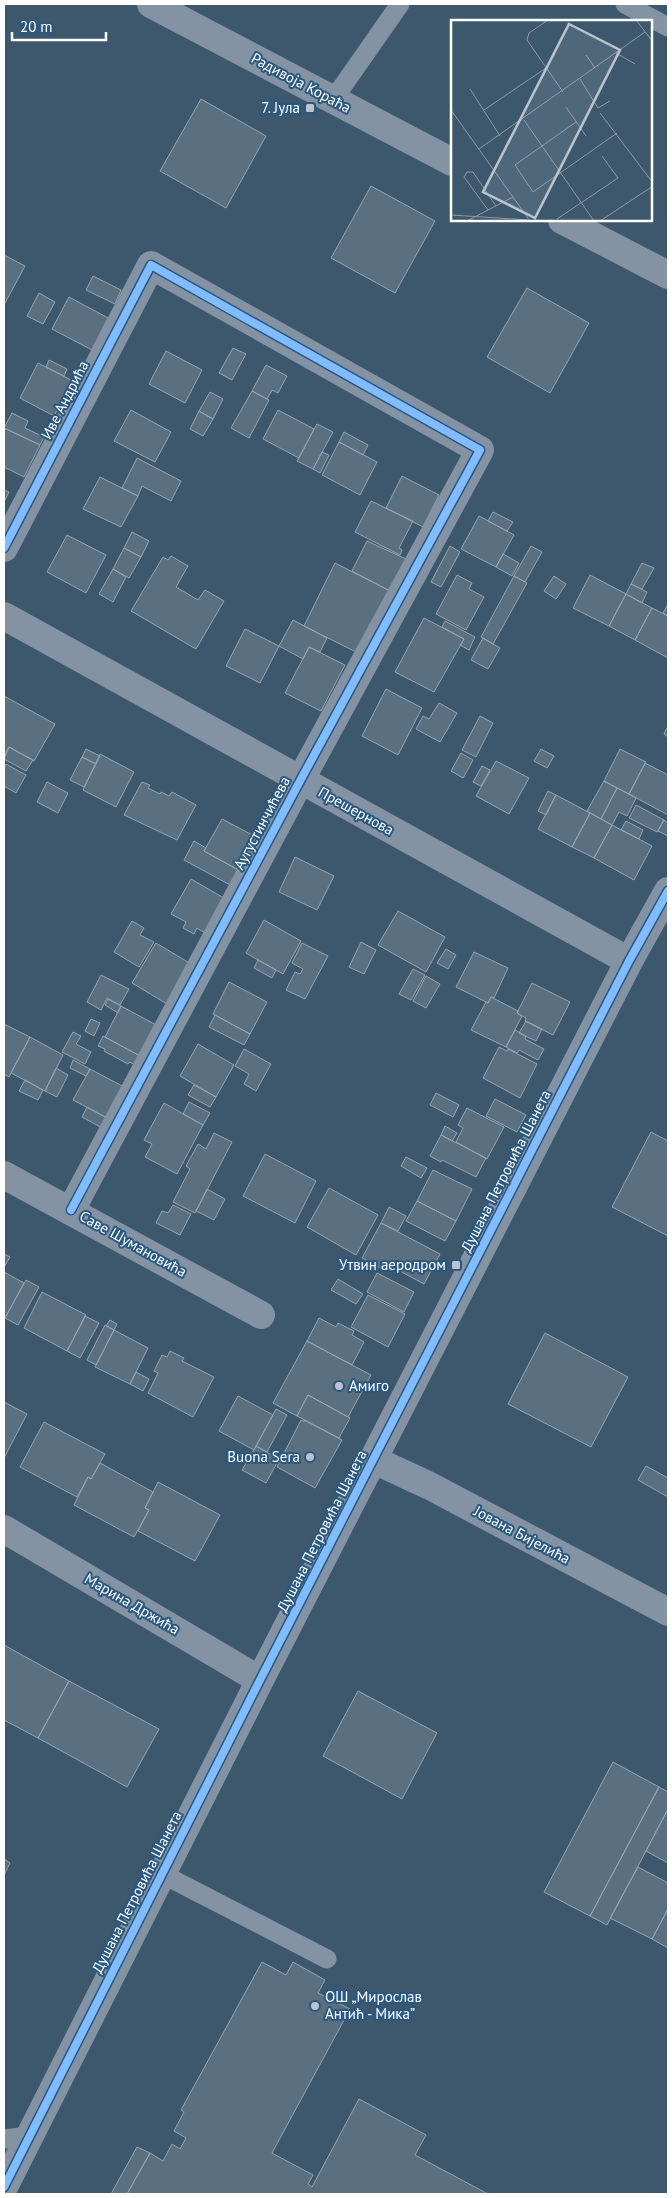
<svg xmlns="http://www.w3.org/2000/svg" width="672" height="2198" viewBox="0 0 672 2198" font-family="'PT Sans',sans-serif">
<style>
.building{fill:#5a6f80;stroke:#96a5b2}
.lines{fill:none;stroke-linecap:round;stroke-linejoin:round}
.service{stroke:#8393a3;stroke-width:19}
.minor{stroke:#8393a3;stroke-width:28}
.cycleway-casing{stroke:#295881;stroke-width:11}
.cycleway{stroke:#80bcff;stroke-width:8}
.poi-dot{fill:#bbc4cc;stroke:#295881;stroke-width:2}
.labels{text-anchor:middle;stroke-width:4;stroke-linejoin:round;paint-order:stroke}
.street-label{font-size:15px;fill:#fff;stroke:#295881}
.poi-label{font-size:15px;fill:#fff;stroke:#295881;text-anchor:end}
.inset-road{fill:none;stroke:#8b9aa7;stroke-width:1}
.view{fill:#bbc4cc;fill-opacity:0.15;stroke:#bbc4cc;stroke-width:2.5}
.inset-edge{fill:none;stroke:#fff;stroke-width:2.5}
</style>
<rect width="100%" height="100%" fill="#3d576d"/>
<!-- building -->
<path class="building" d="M201 99 266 136 226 208 160 171Z
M371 186 435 221 395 293 331 258Z
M4 255 25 266 4 305Z
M93 276 121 290 115 304 86 290Z
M527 288 589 323 550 393 487 357Z
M39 293 55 302 43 324 27 316Z
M69 297 108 318 92 350 52 329Z
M233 348 246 354 232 380 219 373Z
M166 351 202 370 185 403 149 384Z
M49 360 67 369 64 376 46 367Z
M38 363 73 381 54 416 20 398Z
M266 365 287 376 278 393 272 390 267 399 252 391Z
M252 391 269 400 249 438 231 428Z
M210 392 223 399 213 419 199 411Z
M131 410 171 432 155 462 114 441Z
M278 410 314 429 299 458 263 439Z
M199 411 213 419 203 436 190 429Z
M12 413 28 421 25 428 44 437 40 445 4 428Z
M317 424 333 432 313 469 297 461Z
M4 428 40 445 24 477 4 467Z
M344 432 368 445 363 455 339 442Z
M339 442 377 462 360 495 322 475Z
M322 452 329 455 320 473 313 469Z
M137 458 181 481 171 501 142 486 138 496 122 488Z
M402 476 439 495 423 527 386 508Z
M100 477 138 496 121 527 83 509Z
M4 490 9 492 4 502Z
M371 501 413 521 399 548 402 550 400 555 355 532Z
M493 512 513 522 507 531 488 521Z
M479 516 514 535 496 567 461 549Z
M132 532 149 541 141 557 124 548Z
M67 535 106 555 86 593 47 572Z
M367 541 406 559 390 591 352 571Z
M450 546 460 552 441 587 431 582Z
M531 546 542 552 525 582 514 576Z
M124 548 141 557 129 578 113 569Z
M503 554 519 563 512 576 496 567Z
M171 556 188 566 176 587 198 600 205 590 224 601 196 649 131 611 163 557 168 560Z
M335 563 390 591 358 653 304 626Z
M642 563 654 568 642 589 631 584Z
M113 569 126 577 113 602 99 594Z
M457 575 472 583 469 589 484 597 466 630 436 614Z
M590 575 626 594 609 626 573 608Z
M514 576 527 583 493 644 481 637Z
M554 576 566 584 556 599 544 591Z
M631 584 647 592 642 603 626 594Z
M626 594 652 608 635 640 609 626Z
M668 604V616L663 613Z
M652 608 668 616V658L635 640Z
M424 618 464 639 434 692 395 672Z
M293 620 327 638 320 652 309 647 303 659 279 646Z
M445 621 475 637 469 650 460 645 464 639 442 627Z
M245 629 279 646 260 683 226 666Z
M483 638 500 648 488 669 471 660Z
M309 647 345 665 321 711 285 693Z
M386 689 422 708 398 755 362 736Z
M4 696 55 724 34 761 9 747 4 756Z
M439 703 457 713 440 742 416 729 423 716 429 719Z
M480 716 493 723 476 757 462 750Z
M668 726V737L664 734Z
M9 747 33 760 26 771 4 759Z
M86 749 100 756 96 764 82 757Z
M541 749 554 756 547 768 534 761Z
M620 749 646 762 629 794 604 781Z
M461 753 473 760 463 778 451 771Z
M100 754 134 772 116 807 83 790Z
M82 757 96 764 84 787 70 780Z
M496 761 529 778 509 814 476 796Z
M645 763 668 775V815L629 794Z
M6 764 26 775 16 793 4 786V768Z
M482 766 490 770 481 786 473 782Z
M604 781 617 788 601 819 587 811Z
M47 782 68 793 58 813 37 802Z
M142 782 150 785 148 788 160 794 161 792 169 796 172 792 196 805 177 840 124 815Z
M617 788 636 798 627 816 619 812 612 825 601 819Z
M548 791 556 795 546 815 538 811Z
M556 795 590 813 572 847 538 829Z
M636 805 664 820 657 832 629 818Z
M590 813 612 825 594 858 572 847Z
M222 819 258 838 240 871 204 851Z
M664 820 668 823V836L658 831Z
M626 821 643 830 639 839 621 830Z
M612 825 652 846 634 880 594 858Z
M194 841 206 848 204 851 240 871 232 886 184 860Z
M295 857 334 876 317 910 279 892Z
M191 879 224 898 205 933 197 928 194 934 183 928 186 922 171 914Z
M398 911 445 937 426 972 378 945Z
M264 920 301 941 283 974 246 953Z
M132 921 144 928 140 935 154 942 139 967 114 952Z
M361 942 376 950 364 974 349 967Z
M156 943 191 964 167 1004 132 983Z
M302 943 328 956 305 999 286 990 295 972 300 974 303 969 292 963Z
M446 949 456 955 448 969 437 963Z
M474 952 508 968 494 998 491 997 488 1003 456 987Z
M258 960 276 970 272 978 254 968Z
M413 969 425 975 411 1000 399 994Z
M101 975 129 989 120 1005 107 998 101 1010 87 1002Z
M426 976 440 984 426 1008 413 1001Z
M229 982 267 1002 250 1034 213 1014Z
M532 983 570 1002 553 1035 525 1021 526 1018 517 1013Z
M491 997 518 1011 517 1013 522 1016 506 1047 471 1030 486 1002 488 1003Z
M108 999 121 1006 118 1013 105 1005Z
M121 1006 158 1026 140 1056 105 1037Z
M215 1015 250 1034 244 1045 209 1027Z
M91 1019 100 1023 94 1036 85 1031Z
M526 1021 542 1029 536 1041 519 1033Z
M4 1024 30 1037 9 1077 4 1074Z
M515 1030 526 1036 525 1039 544 1049 538 1060 519 1050 517 1053 506 1047Z
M73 1032 81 1036 76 1044 91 1052 85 1064 62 1052Z
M103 1036 140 1056 135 1065 130 1062 128 1064 104 1051 105 1049 98 1046Z
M30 1037 63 1055 45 1091 11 1073Z
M198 1044 234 1065 216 1097 180 1076Z
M499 1047 507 1051 508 1049 537 1064 520 1098 483 1078Z
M244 1049 271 1064 256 1091 244 1084 249 1074 235 1066Z
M73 1060 90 1069 86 1076 70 1068Z
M56 1068 68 1075 57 1097 45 1091Z
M90 1069 126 1088 109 1119 73 1100Z
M25 1080 43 1090 38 1100 19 1091Z
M194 1085 216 1097 210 1107 188 1095Z
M436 1093 459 1105 453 1117 430 1105Z
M495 1099 526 1115 517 1132 486 1116Z
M189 1102 210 1113 203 1125 183 1114Z
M164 1103 203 1125 177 1174 145 1157 152 1144 144 1140Z
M87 1107 109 1119 104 1129 82 1117Z
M467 1108 504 1127 487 1159 456 1142 463 1128 458 1125Z
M445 1126 457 1133 452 1141 441 1135Z
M651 1132 668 1141V1236L612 1207Z
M214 1133 232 1142 195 1213 173 1202 190 1169 186 1166 198 1144 206 1149Z
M441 1135 486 1158 476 1177 442 1160 441 1162 430 1156Z
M265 1154 316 1181 295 1223 243 1196Z
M406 1157 427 1168 421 1178 401 1166Z
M433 1170 472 1189 456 1221 417 1201Z
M329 1188 378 1215 356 1255 307 1227Z
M207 1189 225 1199 214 1220 196 1211Z
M417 1201 456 1221 445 1241 406 1221Z
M173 1205 191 1214 180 1235 156 1223 162 1211 168 1213Z
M389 1207 406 1216 398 1231 381 1223Z
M381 1223 440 1254 424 1284 389 1265 386 1271 362 1258Z
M4 1254 10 1257 4 1267Z
M4 1272 24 1283 5 1318 4 1317Z
M377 1273 414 1292 404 1312 367 1292Z
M338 1279 363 1294 356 1304 331 1290Z
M26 1280 39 1287 18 1325 5 1318Z
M42 1292 86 1315 67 1351 24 1328Z
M368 1295 405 1314 388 1347 351 1327Z
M85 1316 99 1323 80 1358 67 1351Z
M319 1318 336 1327 338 1323 354 1331 352 1335 364 1342 352 1365 307 1341Z
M110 1320 117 1324 114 1330 106 1326Z
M105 1325 114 1330 96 1365 87 1360Z
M114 1330 148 1348 130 1384 95 1367Z
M545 1333 628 1377 591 1447 508 1404Z
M307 1341 371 1375 348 1417 308 1395 297 1416 273 1403Z
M170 1351 184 1358 182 1361 214 1377 193 1417 148 1393 158 1373 154 1371 162 1355 167 1357Z
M136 1372 149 1379 143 1391 130 1384Z
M308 1395 350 1418 339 1438 297 1416Z
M238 1396 273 1415 254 1450 219 1431Z
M4 1402 27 1414 4 1458Z
M276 1409 287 1415 267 1452 256 1446Z
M301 1420 304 1422V1420L342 1440 315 1488 277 1467Z
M44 1422 105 1454 91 1479 88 1477 77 1497 20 1467Z
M256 1446 279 1459 266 1483 242 1470Z
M100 1463 153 1492 145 1508 149 1510 134 1537 74 1505 88 1477 91 1479Z
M646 1466 668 1478V1497L638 1480Z
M158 1482 220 1515 195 1561 138 1531 149 1510 145 1508Z
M4 1645 69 1681 38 1738 4 1720Z
M69 1681 159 1729 127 1787 38 1738Z
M358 1691 437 1733 402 1799 323 1756Z
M613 1762 659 1787 590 1916 544 1892Z
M659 1787 668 1792V1809L607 1925 590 1916Z
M668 1809V1863L646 1851Z
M4 1859 10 1863 4 1875Z
M638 1867 668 1883V1909L652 1939 610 1918Z
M668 1909V1948L652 1939Z
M262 1962 286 1975 293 1962 325 1980 318 1993 350 2009 272 2153 313 2175 308 2184 312 2187 359 2099 426 2135 415 2155 488 2194H127L150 2153 163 2161 172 2144 180 2149 186 2138 174 2131 184 2112 181 2110Z
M137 2147 150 2153 127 2194H111Z"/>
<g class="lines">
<!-- service -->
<path class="service" d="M625 4 668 27
M333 100 400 4
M162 1874 327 1959
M4 2139 29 2136"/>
<!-- minor -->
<path class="minor" d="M151 4 452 162
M562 220 668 275
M4 548 151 265 480 450 300 781 71 1210
M4 616 629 961
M4 1175 261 1315
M374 1460 430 1486 668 1612
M4 1529 260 1680
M4 2187 260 1680 629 961 668 891"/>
<!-- cycleway casing -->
<g class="cycleway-casing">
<path id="cycleway" d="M4 548 151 265 480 450 300 781 71 1210
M4 2187 260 1680 629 961 668 891"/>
</g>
<!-- cycleway -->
<use href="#cycleway" class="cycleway"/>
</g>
<!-- markers -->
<g class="poi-dot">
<rect x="305" y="103" width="10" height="10" rx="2.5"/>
<rect x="451" y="1260" width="10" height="10" rx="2.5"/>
<circle cx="339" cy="1386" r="5"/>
<circle cx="310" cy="1457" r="5"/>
<circle cx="315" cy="2006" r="5"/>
</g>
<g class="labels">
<!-- street labels -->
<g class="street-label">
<text transform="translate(301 83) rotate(28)" y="5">Радивоја Кораћа</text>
<text transform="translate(65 400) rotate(-63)" y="5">Иве Андрића</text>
<text transform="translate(356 811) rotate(29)" y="5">Прешернова</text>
<text transform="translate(262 823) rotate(-62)" y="5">Аугустинчићева</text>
<text transform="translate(506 1171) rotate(-63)" y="5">Душана Петровића Шанета</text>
<text transform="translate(133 1244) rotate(29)" y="5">Саве Шумановића</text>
<text transform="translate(322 1531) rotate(-63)" y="5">Душана Петровића Шанета</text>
<text transform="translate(522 1535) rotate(28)" y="5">Јована Бијелића</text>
<text transform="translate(132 1604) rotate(30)" y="5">Марина Држића</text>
<text transform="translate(137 1892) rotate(-63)" y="5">Душана Петровића Шанета</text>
</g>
<!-- poi labels -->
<g class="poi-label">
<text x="300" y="113">7. Јула</text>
<text x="446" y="1270">Утвин аеродром</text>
<text x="349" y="1391" text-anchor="start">Амиго</text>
<text x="300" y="1462">Buona Sera</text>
<text x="325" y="2002" text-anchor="start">ОШ „Мирослав<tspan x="325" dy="17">Антић - Мика”</tspan></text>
</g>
</g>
<!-- overview -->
<g transform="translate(451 20)">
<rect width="201" height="201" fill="#3d576d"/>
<path class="inset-road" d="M97 0 78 13 76 20 112 72M185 0 202 22M165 33 184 44M135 35 144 48M129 59 147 88 159 81M19 69 49 116M115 87 135 116M0 90 79 201M33 90 95 48M149 93 202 163M73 100 143 201M125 102 64 145 82 172 166 113M28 129 194 12M37 190 13 157 16 152H22L45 186M0 195 78 200M106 199 167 158 151 136M16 201 62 177M149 201 202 166"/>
<path class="view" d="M118 4 169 30 84 198 32 172Z"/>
<rect width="201" height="201" class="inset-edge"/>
</g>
<!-- border -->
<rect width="672" height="2198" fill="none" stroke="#ffffff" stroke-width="10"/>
<!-- scale -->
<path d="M12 32v8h94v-8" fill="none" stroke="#ffffff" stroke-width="2.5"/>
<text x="20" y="32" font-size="15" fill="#ffffff" stroke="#295881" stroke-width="4" paint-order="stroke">20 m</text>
</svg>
